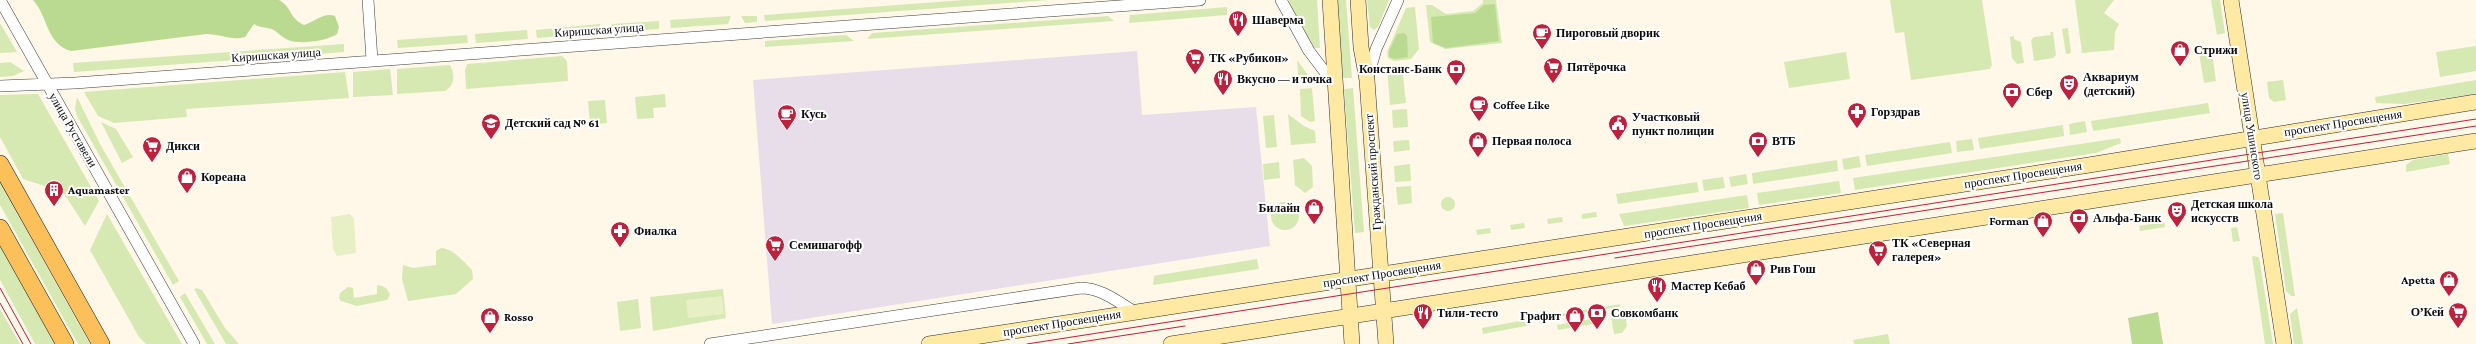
<svg xmlns="http://www.w3.org/2000/svg" width="2476" height="344" viewBox="0 0 2476 344" font-family="'Crimson Pro',serif">
<style>
.industrial{fill:#e7deea}
.green{fill:#d6e9b2}
.forest{fill:#bbda91}
.pitch{fill:#e7f0c4}
.lines{fill:none;stroke-linecap:round;stroke-linejoin:round}
.street-casing{stroke:#3d3d3d;stroke-width:12}
.secondary-casing{stroke:#2c2c2c;stroke-width:16}
.primary-casing{stroke:#1b1b1b;stroke-width:18}
.street{stroke:#fff;stroke-width:11}
.secondary{stroke:#ffe9a3;stroke-width:15}
.primary{stroke:#fcc05b;stroke-width:17}
.tram{stroke:#bc213d;stroke-width:1}
.labels{text-anchor:middle;stroke-width:4;stroke-linejoin:round;paint-order:stroke}
.poi-label{font-size:12px;font-weight:bold;fill:#0a0a0a;stroke:#fff;text-anchor:start}
.street-label{font-size:12px;fill:#0a0a0a;stroke:#fff}
</style>
<rect width="100%" height="100%" fill="#fff7e8"/>
<!-- industrial -->
<path class="industrial" d="M1137 51 1142 115 1256 107 1270 246 772 324 753 80Z"/>
<!-- green -->
<path class="green" d="M964 0H1049L765 21 764 15Z
M1289 0H1317L1320 48H1313L1291 9Z
M1337 0H1346L1352 78H1343Z
M1367 0H1389L1378 27 1374 30 1370 27Z
M1483 0H1496L1502 43 1445 49 1430 42 1426 5H1432L1446 14 1473 11 1483 3Z
M1890 0H1982L1992 65 1990 69 1911 80 1904 32 1895 33Z
M2075 0H2114L2104 13 2119 24 2115 32 2114 50 2082 53Z
M2211 0H2220L2225 33 2217 35Z
M1227 7V15L1129 23 1130 15Z
M1415 7 1419 49 1411 59 1394 61 1388 58 1387 52 1406 8Z
M731 16 728 24 671 28 670 20Z
M741 16H757V22L745 23Z
M1108 16 1114 21 867 39 872 33Z
M659 21V29L612 32V24Z
M0 23 17 52 0 53Z
M600 24V33L537 38 536 30Z
M2068 28 2071 53 2066 54 2062 29Z
M527 30 528 39 476 43 475 34Z
M2050 32H2053L2056 55 2053 58 2034 61 2031 40 2034 37 2051 35Z
M467 35 468 43 398 48 397 40Z
M846 35 854 41 765 47V41Z
M2014 36V39L2021 42 2024 63 2017 64 2012 58 2010 37Z
M344 44V52L74 72 73 63Z
M2211 46 2216 81 2204 83 2199 53 2205 47Z
M2476 46V71L2440 77 2436 52Z
M1846 52 1850 79 1789 88 1784 62Z
M562 56 567 61 568 81 466 89 465 70 467 64Z
M1297 60 1311 79 1312 83 1299 84Z
M10 62 24 71 13 76 0 77V63Z
M450 65C455 74 455 86 445 91L397 94V69Z
M1402 65 1406 103 1390 105 1387 67Z
M390 69 393 95 353 97V72Z
M345 72 349 98 186 109 187 117 114 123 98 116 84 92Z
M2283 80 2286 100 2274 102 2269 98 2267 82Z
M2476 80V94L2404 104 2376 103 2375 97Z
M1312 88 1315 121 1310 122 1301 116 1300 89Z
M1353 88 1364 232 1355 233 1344 89Z
M38 94 99 201 85 226 63 192 23 179 0 137V95Z
M665 94 666 107 653 108 654 118 637 119 635 97Z
M77 97 100 144 179 281 173 285 77 116 75 109Z
M605 100 607 123 590 125 588 101Z
M2208 103 2210 113 2093 131 2091 121Z
M1407 109 1408 127 1393 128 1392 110Z
M1288 114 1304 126 1315 131 1316 143 1291 145Z
M1274 115 1277 147 1266 148 1263 116Z
M2085 121 2087 132 2070 135 2069 124Z
M101 122 116 129 133 157 122 163Z
M2063 125 2064 136 1980 149 1978 138Z
M2120 138 2121 143 2096 153 1855 190 1853 178Z
M1972 139 1974 150 1957 152 1956 141Z
M1409 140 1410 150 1394 152 1393 141Z
M1950 142 1952 153 1867 166 1865 155Z
M2448 154 2450 164 2406 172V165L2413 160Z
M1859 156 1861 167 1844 170 1842 159Z
M1304 158 1312 166 1313 187 1305 193 1295 185 1293 160Z
M1837 160 1838 171 1753 184 1752 173Z
M1279 162 1280 178 1264 180 1263 164Z
M1410 164 1411 181 1395 182 1394 166Z
M1746 174 1748 184 1731 187 1729 177Z
M1723 177 1725 188 1704 191 1702 180Z
M1839 181 1841 193 1759 205 1757 193Z
M1697 182 1699 192 1618 204 1616 194Z
M0 183 90 344H78L0 205Z
M1411 186 1412 203 1398 205 1396 187Z
M1747 195 1749 208 1624 226 1619 214Z
M1441 204a7 7 0 1 1 14 0a7 7 0 1 1-14 0Z
M1271 216a14 14 0 1 1 28 0a14 14 0 1 1-28 0Z
M1596 212 1597 217 1582 219V214Z
M2283 213 2295 296H2291L2286 291 2275 214Z
M107 214 182 344H146L139 337 90 250Z
M1562 217 1563 222 1548 224 1547 219Z
M2164 222 2165 227 2140 231 2139 226Z
M1524 223 1525 228 1511 230 1510 225Z
M2237 227 2240 241 2233 242 2231 228Z
M1490 228 1491 233 1477 235 1476 230Z
M0 246 55 344H35L0 280Z
M441 248C454 249 463 261 472 270L473 279 456 294 408 301 402 279 403 265 413 268 436 265V251Z
M2252 256 2259 257 2273 344H2265Z
M1257 259 1259 269 1153 285 1154 276 1159 275Z
M377 285C384 286 387 287 390 295L387 300 357 306 341 301 339 298 340 293 348 287 353 288 354 298 377 294Z
M197 288 202 290 225 328 239 344H226L194 289Z
M723 289 726 318 653 331 650 297Z
M185 293 215 344H207L180 297Z
M638 299 641 328 620 331 617 302Z
M1621 304 1618 307 1537 320 1536 318Z
M2297 308 2303 344H2294L2290 314Z
M0 309 20 344H0Z
M1625 313 1627 326 1622 333 1614 334 1611 316Z
M1597 318 1593 324 1558 330 1557 325Z
M1530 319 1531 325 1483 334 1482 328Z
M1888 334 1890 344H1854L1853 340Z"/>
<!-- forest -->
<path class="forest" d="M33 0H279C293 8 288 17 304 25 315 22 323 12 335 16L339 27 337 34C327 41 300 45 288 40 282 37 277 32 272 29 265 27 260 28 254 24L245 37C233 41 220 34 206 34L71 51C46 44 48 16 33 0Z
M1495 4 1499 41 1446 48 1433 43 1431 17 1475 13 1484 5Z
M1404 33 1407 36 1408 57 1395 59 1389 57V51L1397 34Z
M2158 312 2163 344H2132L2128 318Z"/>
<!-- pitch -->
<path class="pitch" d="M350 214 354 219 356 253 337 256 333 249 331 217Z
M722 296 724 314 688 318 686 300Z"/>
<g class="lines">
<!-- street casing -->
<g class="street-casing">
<path id="street" d="M0 0 194 344
M368 0 372 60
M1281 0 1309 51 1334 84
M1368 77 1376 49 1398 0
M0 86 75 83 1200 0
M710 344 1081 288C1101 288 1118 302 1135 312"/>
</g>
<!-- secondary casing -->
<g class="secondary-casing">
<path id="secondary" d="M1330 0 1352 344
M1358 0 1361 47 1367 80 1386 344
M2231 0 2284 344
M929 344 2089 165 2476 102
M1171 344 2476 141"/>
</g>
<!-- primary casing -->
<g class="primary-casing">
<path id="primary" d="M0 164 101 344
M0 228 65 344"/>
</g>
<!-- street -->
<use href="#street" class="street"/>
<!-- secondary -->
<use href="#secondary" class="secondary"/>
<!-- primary -->
<use href="#primary" class="primary"/>
<!-- tram -->
<path class="tram" d="M1615 258 2476 126
M0 288 31 344
M0 303 23 344
M1027 344 2476 119
M1068 344 1185 326"/>
</g>
<!-- icons -->
<defs>
<g id="restaurant-pin" transform="scale(1)"><path d="M0 17L-7.5 6A9.5 9.5 0 1 1 7.5 6Z" fill="#bc213d" stroke="#fff"/><path d="M-5-6h1v4h1v-4h1v4h1v-4h1v5L-1.5 .5V6h-2V.5L-5-1ZM5-6V6H3V1.5H1.5Q1.5-4 5-6Z" fill="#fff"/></g>
<g id="cafe-pin" transform="scale(1)"><path d="M0 17L-7.5 6A9.5 9.5 0 1 1 7.5 6Z" fill="#bc213d" stroke="#fff"/><path d="M-5.5-4.5H6V0H3Q3 3.5 0 3.5H-2.5Q-5.5 3.5-5.5 0ZM3-3.2v2h1.7v-2ZM-6 4.5H4V6H-6Z" fill="#fff"/></g>
<g id="shop-pin" transform="scale(1)"><path d="M0 17L-7.5 6A9.5 9.5 0 1 1 7.5 6Z" fill="#bc213d" stroke="#fff"/><path d="M-5-2.5h2.3a2.7 3.5 0 0 1 5.4 0H5L5.5 6h-11ZM-1.5-2.5h3a1.5 2.3 0 0 0-3 0Z" fill="#fff"/></g>
<g id="supermarket-pin" transform="scale(1)"><path d="M0 17L-7.5 6A9.5 9.5 0 1 1 7.5 6Z" fill="#bc213d" stroke="#fff"/><path d="M-6-5.5h2.5l.6 2H6L4.5 2H-2.5L-4.4-4H-6ZM-1.5 3.2a1.3 1.3 0 1 0 .1 0ZM3 3.2a1.3 1.3 0 1 0 .1 0Z" fill="#fff"/></g>
<g id="bank-pin" transform="scale(1)"><path d="M0 17L-7.5 6A9.5 9.5 0 1 1 7.5 6Z" fill="#bc213d" stroke="#fff"/><path d="M-6-4H6V4H-6ZM0-2.3a2.3 2.3 0 1 0 0 4.6a2.3 2.3 0 1 0 0-4.6Z" fill="#fff"/></g>
<g id="theatre-pin" transform="scale(1)"><path d="M0 17L-7.5 6A9.5 9.5 0 1 1 7.5 6Z" fill="#bc213d" stroke="#fff"/><path d="M-5-5.5Q0-4 5-5.5V0Q5 5 0 6Q-5 5-5 0ZM-3.3-2.5H-1v1.5H-3.3ZM1-2.5H3.3v1.5H1ZM-2.8 1Q0 5.5 2.8 1Z" fill="#fff"/></g>
<g id="pharmacy-pin" transform="scale(1)"><path d="M0 17L-7.5 6A9.5 9.5 0 1 1 7.5 6Z" fill="#bc213d" stroke="#fff"/><path d="M-2-6h4v4h4v4h-4v4h-4v-4h-4v-4h4Z" fill="#fff"/></g>
<g id="school-pin" transform="scale(1)"><path d="M0 17L-7.5 6A9.5 9.5 0 1 1 7.5 6Z" fill="#bc213d" stroke="#fff"/><path d="M0-5L7-2L0 1L-7-2ZM-4 1L0 2.5L4 1V4Q0 6-4 4Z" fill="#fff"/></g>
<g id="civic-pin" transform="scale(1)"><path d="M0 17L-7.5 6A9.5 9.5 0 1 1 7.5 6Z" fill="#bc213d" stroke="#fff"/><path d="M-.6-6.5H3V-4.5H.6V-3L4-1V1h2V6H-6V1h2V-1L-.6-3ZM-1.2 2.5V6h2.4V2.5Z" fill="#fff"/></g>
<g id="building-pin" transform="scale(1)"><path d="M0 17L-7.5 6A9.5 9.5 0 1 1 7.5 6Z" fill="#bc213d" stroke="#fff"/><path d="M-4-6H4V6H1V3H-1V6H-4ZM-2.5-4.3h1.7v1.8h-1.7ZM.8-4.3h1.7v1.8H.8ZM-2.5-1h1.7V.8h-1.7ZM.8-1h1.7V.8H.8Z" fill="#fff"/></g>
</defs>
<g fill-rule="evenodd">
<use href="#restaurant-pin" x="1238" y="20"/>
<use href="#cafe-pin" x="1542" y="33"/>
<use href="#shop-pin" x="2180" y="50"/>
<use href="#supermarket-pin" x="1195" y="58"/>
<use href="#supermarket-pin" x="1553" y="67"/>
<use href="#bank-pin" x="1456" y="69"/>
<use href="#restaurant-pin" x="1223" y="79"/>
<use href="#theatre-pin" x="2069" y="84"/>
<use href="#bank-pin" x="2012" y="92"/>
<use href="#cafe-pin" x="1479" y="105"/>
<use href="#pharmacy-pin" x="1857" y="112"/>
<use href="#cafe-pin" x="787" y="114"/>
<use href="#school-pin" x="491" y="123"/>
<use href="#civic-pin" x="1618" y="124"/>
<use href="#shop-pin" x="1478" y="141"/>
<use href="#bank-pin" x="1758" y="141"/>
<use href="#supermarket-pin" x="152" y="146"/>
<use href="#shop-pin" x="187" y="177"/>
<use href="#building-pin" x="54" y="190"/>
<use href="#shop-pin" x="1314" y="208"/>
<use href="#theatre-pin" x="2177" y="211"/>
<use href="#bank-pin" x="2079" y="218"/>
<use href="#shop-pin" x="2043" y="221"/>
<use href="#pharmacy-pin" x="620" y="231"/>
<use href="#supermarket-pin" x="775" y="245"/>
<use href="#supermarket-pin" x="1878" y="250"/>
<use href="#shop-pin" x="1756" y="269"/>
<use href="#shop-pin" x="2449" y="280"/>
<use href="#restaurant-pin" x="1657" y="286"/>
<use href="#supermarket-pin" x="2458" y="312"/>
<use href="#restaurant-pin" x="1423" y="313"/>
<use href="#bank-pin" x="1597" y="313"/>
<use href="#shop-pin" x="1575" y="316"/>
<use href="#shop-pin" x="490" y="317"/>
</g>
<g class="labels">
<!-- poi labels -->
<g class="poi-label">
<text x="1252" y="24">Шаверма</text>
<text x="1556" y="37">Пироговый дворик</text>
<text x="2194" y="54">Стрижи</text>
<text x="1209" y="62">ТК «Рубикон»</text>
<text x="1567" y="71">Пятёрочка</text>
<text x="1442" y="73" text-anchor="end">Констанс-Банк</text>
<text x="2083" y="81">Аквариум<tspan x="2083" dy="14">(детский)</tspan></text>
<text x="1237" y="83">Вкусно — и точка</text>
<text x="2026" y="96">Сбер</text>
<text x="1493" y="109">Coffee Like</text>
<text x="1871" y="116">Горздрав</text>
<text x="801" y="118">Кусь</text>
<text x="1632" y="121">Участковый<tspan x="1632" dy="14">пункт полиции</tspan></text>
<text x="505" y="127">Детский сад № 61</text>
<text x="1492" y="145">Первая полоса</text>
<text x="1772" y="145">ВТБ</text>
<text x="166" y="150">Дикси</text>
<text x="201" y="181">Кореана</text>
<text x="68" y="194">Aquamaster</text>
<text x="2191" y="208">Детская школа<tspan x="2191" dy="14">искусств</tspan></text>
<text x="1300" y="212" text-anchor="end">Билайн</text>
<text x="2093" y="222">Альфа-Банк</text>
<text x="2029" y="225" text-anchor="end">Forman</text>
<text x="634" y="235">Фиалка</text>
<text x="1892" y="247">ТК «Северная<tspan x="1892" dy="14">галерея»</tspan></text>
<text x="789" y="249">Семишагофф</text>
<text x="1770" y="273">Рив Гош</text>
<text x="2435" y="284" text-anchor="end">Apetta</text>
<text x="1671" y="290">Мастер Кебаб</text>
<text x="2444" y="316" text-anchor="end">О’Кей</text>
<text x="1437" y="317">Тили-тесто</text>
<text x="1611" y="317">Совкомбанк</text>
<text x="1561" y="320" text-anchor="end">Графит</text>
<text x="504" y="321">Rosso</text>
</g>
<!-- street labels -->
<g class="street-label">
<text transform="translate(599 30) rotate(-4)" y="4">Киришская улица</text>
<text transform="translate(276 55) rotate(-4)" y="4">Киришская улица</text>
<text transform="translate(2343 123) rotate(-9)" y="4">проспект Просвещения</text>
<text transform="translate(73 130) rotate(60)" y="4">улица Руставели</text>
<text transform="translate(2252 136) rotate(81)" y="4">улица Ушинского</text>
<text transform="translate(1373 172) rotate(-94)" y="4">Гражданский проспект</text>
<text transform="translate(2023 175) rotate(-9)" y="4">проспект Просвещения</text>
<text transform="translate(1703 225) rotate(-9)" y="4">проспект Просвещения</text>
<text transform="translate(1382 274) rotate(-9)" y="4">проспект Просвещения</text>
<text transform="translate(1062 323) rotate(-9)" y="4">проспект Просвещения</text>
</g>
</g>
</svg>
